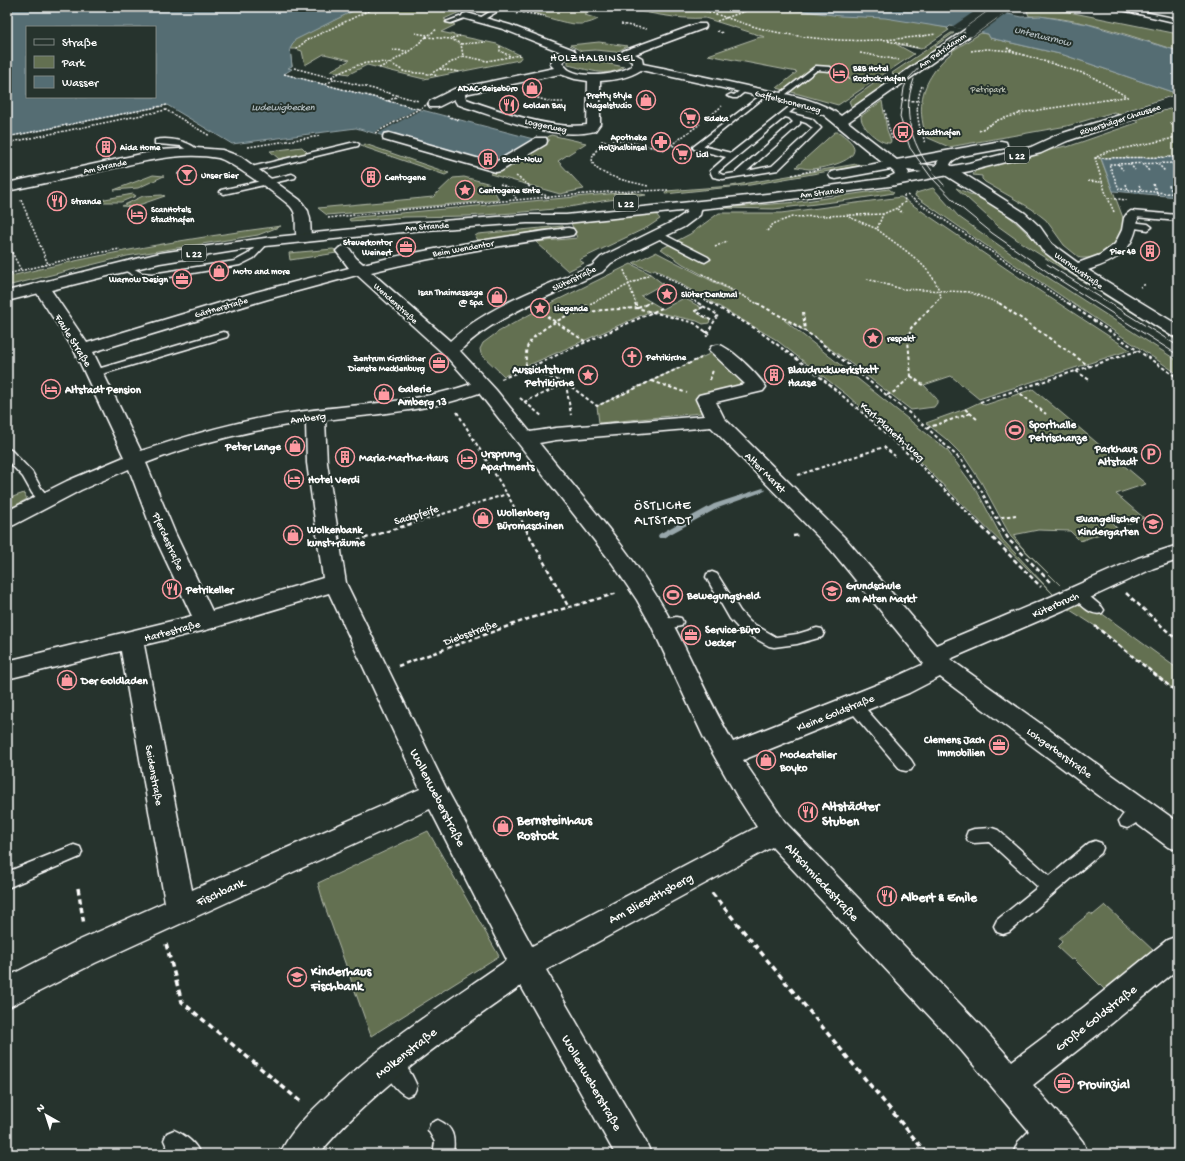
<svg xmlns="http://www.w3.org/2000/svg" width="1185" height="1161" viewBox="0 0 1185 1161" font-family="'Gochi Hand',sans-serif">
<style>
.green{fill:#637051;stroke:#b1b8a8}
.water{fill:#546d73;stroke:#98a7ab;fill-rule:evenodd}
.pier{fill:#26332d}
.lines{fill:none;stroke-linecap:round;stroke-linejoin:round}
.stream{fill:#98a7ab;fill-rule:evenodd}
.lane-casing{stroke:#fff;stroke-width:3}
.street-casing{stroke:#fff;stroke-width:3}
.primary-casing{stroke:#fff;stroke-width:3}
.path-far3{stroke:#fff;stroke-width:1.5;stroke-dasharray:2 1.5;stroke-linecap:butt}
.path-far2{stroke:#fff;stroke-width:2;stroke-dasharray:3.5 2.5;stroke-linecap:butt}
.path-far1{stroke:#fff;stroke-width:2.5;stroke-dasharray:4.5 3;stroke-linecap:butt}
.path{stroke:#fff;stroke-width:3.5;stroke-dasharray:5.5 4;stroke-linecap:butt}
.lane{fill:#26332d;fill-rule:evenodd}
.street{fill:#26332d;fill-rule:evenodd}
.primary{fill:#26332d;fill-rule:evenodd}
.tram{stroke:#fff;stroke-width:1}
.street-bridge-casing{stroke:#fff;stroke-width:12;stroke-linecap:butt}
.primary-bridge-casing{stroke:#fff;stroke-width:12;stroke-linecap:butt}
.path-bridge{stroke:#fff;stroke-width:1.5;stroke-dasharray:2 1.5;stroke-linecap:butt}
.street-bridge{stroke:#26332d;stroke-width:11}
.primary-bridge{stroke:#26332d;stroke-width:11}
.labels{text-anchor:middle;stroke-width:4;stroke-linejoin:round;paint-order:stroke}
.far-street-label{font-size:9px;fill:#fff;stroke:#26332d}
.far-poi-label{font-size:9px;font-weight:bold;fill:#fff;stroke:#26332d;text-anchor:start}
.far-park-label{font-size:9px;fill:#b9bfb1;stroke:#26332d}
.far-water-label{font-size:10px;font-style:italic;fill:#b2bdc0;stroke:#26332d}
.shield{fill:#26332d;stroke:#bec2c0;stroke-width:1}
.shield-label{font-size:10px;font-weight:bold;fill:#fff}
.far-quarter-label{font-size:11px;letter-spacing:1px;fill:#fff;stroke:#26332d}
.street-label{font-size:11px;fill:#fff;stroke:#26332d}
.poi-label{font-size:11px;font-weight:bold;fill:#fff;stroke:#26332d;text-anchor:start}
.quarter-label{font-size:13px;letter-spacing:1px;fill:#fff;stroke:#26332d}
.near-street-label{font-size:13px;fill:#fff;stroke:#26332d}
.near-poi-label{font-size:13px;font-weight:bold;fill:#fff;stroke:#26332d;text-anchor:start}
</style>
<rect width="100%" height="100%" fill="#26332d"/>
<filter id="ink" filterUnits="userSpaceOnUse"><feTurbulence type="fractalNoise" baseFrequency=".025" numOctaves="2"/><feDisplacementMap in="SourceGraphic" scale="8" xChannelSelector="R" yChannelSelector="G"/><feConvolveMatrix kernelMatrix="1 2 1 2 8 2 1 2 1" color-interpolation-filters="sRGB"/></filter>
<g filter="url(#ink)">
<!-- green -->
<path class="green" d="M333 7H444L462 11 444 19 455 25 441 32 497 44 522 56 519 60 424 79 367 65 349 74 330 71 350 60 324 54 305 65 302 51 296 49H290L292 66 288 60 287 46Z
M457 7H598L585 15 598 19C580 29 564 22 545 17L546 16 533 13 534 12 514 8 491 14Z
M617 7H837L948 28 947 29 949 30 921 49 896 44 914 54 838 105 777 88 797 72 708 55 760 37H765L705 18C676 20 646 12 617 7Z
M1029 7H1049V8L1178 34V51C1130 36 1080 17 1029 16L1027 11Z
M951 33H954L935 46 939 47 897 78 892 73Z
M981 33 988 34 990 38 1064 55 1178 94V157L1101 159 1125 223C1124 230 1120 239 1115 245 1110 250 1104 251 1099 258H1080L1064 245 1046 220 1032 209 985 182 982 179V176L973 175 975 171 983 168 1065 146 1067 147 1139 122 1114 112 1067 126 949 147 926 137C923 126 920 113 922 101 924 82 939 62 953 52L952 51Z
M599 42 628 46 616 52 595 50 581 51 570 45Z
M572 56 624 67C607 78 586 69 568 65V60Z
M882 78 885 84 852 108 849 101Z
M882 101 887 130 891 141 890 143C879 144 860 126 861 116Z
M835 132H839C844 136 853 142 854 148 856 163 819 169 809 169 805 169 800 167 796 167Z
M551 135 586 143 558 161 584 189 560 194 490 174 539 143 544 144 550 140 546 138Z
M365 144 449 173 445 175 361 146Z
M302 147 308 153 279 159 270 151Z
M856 164 863 165 750 185 665 194 666 191 731 186Z
M153 175 164 176 138 188 114 190Z
M464 177 491 184 499 200 327 215 318 208 433 197 453 178Z
M933 188 959 217 1010 253 1178 361V374L978 240 915 196 916 193Z
M956 188C973 195 991 203 1006 214 1025 229 1041 249 1061 265L1178 338V341L1023 244 998 226Z
M889 189 894 193 849 200 774 209 721 208 798 202Z
M630 192 646 195 602 201 564 208 513 213 467 216 405 217 350 221 349 219 357 217Z
M133 194 136 196 121 202H99L105 199Z
M162 195 165 196 133 207 122 206 143 196Z
M901 197 1020 278 1130 350 979 399 951 376 924 385 937 399V403L934 407 911 410 849 362 805 331 784 320 947 450 977 491 1003 540 1053 594 922 464 847 395 775 339 655 269 651 271 633 263 656 252 739 295 683 264 661 249 690 234 719 213H781Z
M656 214 660 219 648 227 579 260 584 263 568 271 536 242 577 238 571 223Z
M281 226 258 235 127 256 7 286V277C97 254 189 238 281 226Z
M563 226 564 228 543 230 486 241 478 240 475 236 478 234Z
M333 249 338 251 337 253 290 260 289 253Z
M631 264 649 273 663 284 641 296 663 309 684 298 702 308 695 312 710 320 709 323 703 324 697 321 651 311 504 376 481 354 480 349 483 343 498 332 543 307Z
M718 350 757 387 706 399 711 412 599 423 597 406Z
M1033 389 1146 484 1116 494 1144 518 1127 524 1122 520 1112 523 1117 528 1080 541 1070 531 1038 530 1013 535 1021 546 1060 585 1011 537 981 482 965 458 946 439 926 423 965 409 980 402 985 405Z
M24 493 27 499 7 510V499Z
M1078 594 1097 610 1178 669V693L1103 631 1059 603Z
M428 831 499 956 371 1036 323 901 318 883Z
M1105 905 1155 952 1108 993 1074 959 1071 960 1057 947 1062 942 1059 938 1090 913 1093 915Z"/>
<!-- water -->
<path class="water" d="M7 7H361L295 40 290 49 292 66 288 68 292 69 284 74 541 141 496 168 356 128 232 144 167 105 7 137ZM27 27H155V97H27Z
M776 7H976L1022 17 1040 16 1087 24 1178 51V94L1064 55 990 38 988 34 950 26 948 28 885 18 840 16Z
M1178 157V197L1113 191 1101 158Z"/>
<!-- pier -->
<path class="pier" d="M981 7 1009 12 980 33 952 27Z
M420 107 424 108 377 134 373 133Z"/>
<g class="lines">
<!-- stream -->
<path class="stream" d="M763 488 766 490 765 491 718 508 663 538H659L658 536 659 534 714 504Z"/>
<!-- lane casing -->
<g class="lane-casing">
<path id="lane" d="M498 7H505L483 20 478 19Z
M1109 7H1120L1178 19V23Z
M465 15 470 16 451 23 446 22Z
M816 66 830 67 833 69 830 71 817 70 781 98H777V96Z
M745 87 748 89 737 98H733L727 96 731 94 734 95Z
M765 92 769 94 767 95 703 146 731 153 798 100 802 102 789 113 812 119 821 128 778 170 723 179 713 177 710 171 726 157 694 149 693 147ZM785 117 789 118 793 122 735 173 723 175 719 173 718 172ZM800 121 806 123 813 128 772 166 747 171 800 124Z
M155 140C169 137 190 141 200 152L199 154H193L181 146 158 144H155Z
M355 142 359 144 358 146 250 172 246 170 247 168Z
M292 174 296 176 295 178 224 194 220 192 221 190Z
M1131 211 1178 215V221L1135 217 1134 220 1131 221 1127 218V214Z
M1131 222 1148 224 1152 227 1148 230 1128 227 1127 225 1128 223Z
M659 232 708 257 710 259 705 262 702 261 656 237 655 235Z
M265 239 269 242 254 258 240 265 152 280 136 277 118 266 123 263 142 273 152 274 235 261 248 254 262 240Z
M223 332 227 333 228 335 227 337 99 375H91L90 373 91 371Z
M7 449 11 450 32 472 41 488 50 499 48 502H40L32 493 23 477 7 460Z
M712 572 717 574 740 611 750 622 776 637 797 634 817 628 822 629 824 633 822 637 797 644 774 647 769 646 740 630 730 619 706 577 707 574Z
M1078 589 1083 591 1102 607 1104 610 1102 613C1091 617 1081 604 1073 597L1071 594 1073 591Z
M676 617 681 618 683 622 681 626 662 630 657 629 655 625 657 621Z
M854 699 859 701 911 760 914 765 911 770 906 771 901 770 849 709 847 705 849 701Z
M1140 803 1146 805 1148 810C1144 818 1135 825 1127 828L1121 826 1119 821C1123 813 1132 806 1140 803Z
M992 828 998 830 1050 876 1089 843 1095 841 1101 843 1103 848 1101 853 1009 932 1003 934 997 932 994 926 997 920 1038 887 989 842 974 843 968 841 966 836 968 831 974 829Z
M74 845 80 847 82 852 80 857 7 888V872Z
M390 1053C402 1057 412 1074 417 1086L414 1093 407 1096C395 1091 385 1074 381 1062L383 1055Z
M438 1120C454 1127 455 1138 453 1154H433L435 1142 428 1130 431 1123Z
M174 1130C185 1135 196 1143 200 1154H175L167 1147 164 1140 167 1133Z"/>
</g>
<!-- street casing -->
<g class="street-casing">
<path id="street" d="M467 13 510 25 574 50 575 52C572 57 565 57 562 63 564 65 567 69 569 70 585 79 617 75 632 66V62L621 53 623 51 697 24H705L706 26 705 28 635 54 642 58 643 64C679 71 715 79 751 87 779 93 818 98 841 116L966 29H974L975 31 974 33 848 122 898 161 936 166C939 155 951 148 962 150L964 153C960 159 952 158 950 165L1025 213 1040 227 1052 244 1078 263 1100 255 1115 244 1122 230 1124 218 1126 215 1131 214 1136 215 1138 218C1134 251 1118 260 1088 270L1178 325V337L1172 336 1071 272 1042 250 1030 233 1015 219 945 175 907 170 909 173C904 182 895 187 885 185L883 182 885 179 895 174 894 172 824 115 812 110 777 100 641 70C628 78 615 80 600 81V124L595 131C554 141 504 119 465 107L457 104 454 99 438 107H430L428 104 430 101 454 89 554 68 550 64 555 56 561 52 503 29 463 18 462 16 463 14ZM560 74 575 79 588 81 587 125C552 130 500 111 466 99L465 94Z
M389 133 494 163 536 138H546L547 141 546 144 501 171 496 172 384 140 383 137 384 134Z
M196 148 222 150 241 157 300 200 308 211 310 219 311 238 309 241 304 242 299 241C292 232 300 217 291 207 282 198 229 160 218 158 181 151 143 162 108 169 74 177 41 184 7 191V183L160 150Z
M695 202 700 203 702 206 700 215 684 227 611 263 602 272C561 291 491 317 460 351L496 390 530 432 556 428 704 416 696 399 699 395 745 384 709 350 712 346C716 345 720 344 724 347 737 354 758 375 766 387L763 391 716 402 724 418 847 540 936 645 1048 598 1138 558 1178 545V560L1154 568 1064 610 950 659 1178 822V850L1168 847 940 677 909 693 743 760 785 822 983 1028 1012 1061 1084 1007 1167 940 1178 936V969L1106 1028 1033 1085 1062 1118 1065 1119 1083 1142 1088 1154H1013L1018 1142 1029 1131 961 1050 772 847 546 970 646 1142 651 1154H615L521 986C449 1037 376 1086 319 1154H280C289 1133 307 1115 323 1100 378 1045 444 1004 507 960L430 809 95 963 7 1008V977L73 943 165 902 121 651 7 679V661L192 616 153 533 129 469 81 490 14 525 7 527V511L67 481 124 457 74 350 33 287 35 284 41 282 47 284 87 343 256 292 349 268 336 251 339 248 344 246 349 248 356 258 363 264C431 248 499 237 568 228L573 229 575 232 573 235 568 236C502 245 436 256 371 272L450 341C487 306 545 286 592 266L601 257 674 221 686 213 690 203ZM357 275 445 355 471 384C413 404 351 404 291 413 240 420 190 435 141 451L93 352 268 299ZM479 393 612 563 637 600 651 625 704 738 737 796 757 827 532 946 445 786 346 583 327 463 325 420C377 414 429 411 479 393ZM306 422 307 463 323 578 212 611 175 533 146 463C197 443 252 430 306 422ZM711 427 831 550 924 664 891 679 733 742C703 692 684 637 652 589 619 537 577 491 539 443L556 440ZM329 593 420 789 192 890 144 645 206 630Z"/>
</g>
<!-- primary casing -->
<g class="primary-casing">
<path id="primary" d="M1126 113 1130 114 1132 117 1130 120 1067 141 1041 153 970 171 890 186 776 201 566 223H527L413 231 265 246 160 263 7 301V291L160 253 265 238 413 223 527 215H566L776 193 890 178 969 163 1031 147 1057 135Z
M1001 141 1006 142 1007 145 1006 148 836 179 831 178 829 175 831 172 836 171Z"/>
</g>
<!-- path-far3 -->
<path class="path-far3" d="M692 7C719 14 744 25 771 31 826 43 881 43 936 34
M515 9 527 7
M516 14 520 12 544 16
M717 21 757 7
M621 24 647 29
M717 31 723 33
M415 33 427 35
M426 37 437 29
M426 37 451 39 461 44 463 56 430 74 405 72 390 63 411 50Z
M452 38 460 36
M888 41 919 48
M461 44 486 42
M500 46V51L510 56
M1007 48 1014 52 1089 75 1129 98
M296 49 307 40 376 7
M392 50 407 51
M971 51 987 49 1012 51
M860 53 899 60
M463 56 487 61 520 55
M294 68 419 101
M379 68 390 63
M440 69 460 72
M284 74 419 109
M431 74 438 76
M331 77C355 66 363 60 390 63
M848 78 856 80
M326 84 335 79
M922 86C914 105 917 125 926 143
M524 94 551 102H563
M901 100 917 101
M388 101 398 96
M885 110 888 126 893 140
M1019 113 1125 97
M447 116 459 120
M705 120 722 106
M979 131 998 120 1019 114 1021 115
M7 137 167 105
M601 141H625L665 150 671 145
M7 143 166 110 210 136
M602 145C569 172 629 181 648 186
M248 147 320 136
M681 148 671 145 700 124
M1095 158 1178 157
M1172 163 1178 169
M1178 163 1109 164 1119 189 1178 194
M1118 164 1123 170
M1130 164 1135 170
M1143 164 1149 171
M1158 164 1165 171
M179 174H177L186 168
M792 175 820 169
M516 176 530 186 524 191
M1088 181 1102 182
M500 184 510 188 517 200
M1126 184 1128 190
M1153 184 1158 195
M1139 185 1142 191
M1169 185 1172 193
M510 188 545 195 547 198
M904 195 905 202 897 208 883 214 877 229C901 249 933 264 941 297L934 304
M907 195 1069 304
M1108 198 1127 200
M21 200 48 264
M897 209 903 213
M1114 212 1105 191 1095 158 1106 152 1170 139 1176 136 1177 132 1170 122
M849 217 877 229
M328 218 399 210 608 192 668 190
M767 231 773 224 792 217 883 214
M7 243 21 270
M715 247 727 241
M624 270 636 304
M656 271 712 304
M7 274 86 255 120 249
M702 274 758 304
M867 279 902 289 969 292 1001 304
M1140 287 1146 284
M685 296 700 304
M590 304 650 274
M646 304 652 302"/>
<!-- path-far2 -->
<path class="path-far2" d="M635 303 637 308
M698 303 718 315 708 332H706L707 337
M710 303 756 329 813 371 864 414 918 463 978 523
M757 303 791 322 811 335 923 424 962 461 982 492 998 523
M999 303 1089 366
M1068 303 1178 378
M703 307 695 311 714 322
M638 308 649 303
M662 308 526 369 566 383 597 406 701 358
M803 312 805 331
M542 313 586 342
M575 314 603 310 637 308 694 323 709 334
M1076 371 1091 381
M911 376 923 385
M501 379 526 369C526 362 525 351 528 345 538 327 574 313 592 303
M710 380 713 370
M652 381 687 393
M566 384 571 415
M1016 390 1046 414
M887 395 894 392 911 376 908 340 911 328 935 303
M520 398 543 417
M524 402 565 384
M980 402 1137 351
M965 409 977 419
M457 412 507 494 523 523
M927 428 971 413
M798 475 884 447 895 456
M995 518 1016 515
M414 523 507 494"/>
<!-- path-far1 -->
<path class="path-far1" d="M522 522 569 608
M977 522 1041 587
M998 522 1009 540 1051 583
M793 536 800 535
M350 543 417 522
M1126 593 1178 641
M1095 626 1178 693
M398 666 528 619 618 593"/>
<!-- path -->
<path class="path" d="M78 888 84 925
M712 893 927 1154
M166 944 182 1002 302 1103"/>
<!-- lane -->
<use href="#lane" class="lane"/>
<!-- street -->
<use href="#street" class="street"/>
<!-- primary -->
<use href="#primary" class="primary"/>
<!-- tram -->
<path class="tram" d="M1000 7 927 59 908 79 904 88 900 117 910 148 931 177 959 206 992 233 1055 277 1178 355
M914 79C899 119 916 155 944 185
M1047 264 1178 346"/>
<!-- street-bridge casing -->
<g class="street-bridge-casing">
<path id="street-bridge" d="M970 31 999 10"/>
</g>
<!-- primary-bridge casing -->
<g class="primary-bridge-casing">
<path id="primary-bridge" d="M1126 117 1178 100"/>
</g>
<!-- path-bridge -->
<path class="path-bridge" d="M375 133 430 103"/>
<!-- street-bridge -->
<use href="#street-bridge" class="street-bridge"/>
<!-- primary-bridge -->
<use href="#primary-bridge" class="primary-bridge"/>
</g>
</g>
<!-- icons -->
<defs>
<g id="hotel-ring" transform="scale(1)"><circle r="9.5" fill="#26332d" stroke="#ff9aa2" stroke-width="1.5"/><path d="M-6-4.5h1.5V1H6V5H4.5V3h-9V5H-6ZM-4 0a1.8 1.8 0 1 1 3.6 0ZM.5 0V-2.5h3Q6-2.5 6 0Z" fill="#ff9aa2"/></g>
<g id="shop-ring" transform="scale(1)"><circle r="9.5" fill="#26332d" stroke="#ff9aa2" stroke-width="1.5"/><path d="M-5-2.5h2.3a2.7 3.5 0 0 1 5.4 0H5L5.5 6h-11ZM-1.5-2.5h3a1.5 2.3 0 0 0-3 0Z" fill="#ff9aa2"/></g>
<g id="restaurant-ring" transform="scale(1)"><circle r="9.5" fill="#26332d" stroke="#ff9aa2" stroke-width="1.5"/><path d="M-5-6h1v4h1v-4h1v4h1v-4h1v5L-1.5 .5V6h-2V.5L-5-1ZM5-6V6H3V1.5H1.5Q1.5-4 5-6Z" fill="#ff9aa2"/></g>
<g id="supermarket-ring" transform="scale(1)"><circle r="9.5" fill="#26332d" stroke="#ff9aa2" stroke-width="1.5"/><path d="M-6-5.5h2.5l.6 2H6L4.5 2H-2.5L-4.4-4H-6ZM-1.5 3.2a1.3 1.3 0 1 0 .1 0ZM3 3.2a1.3 1.3 0 1 0 .1 0Z" fill="#ff9aa2"/></g>
<g id="bus-ring" transform="scale(1)"><circle r="9.5" fill="#26332d" stroke="#ff9aa2" stroke-width="1.5"/><path d="M-5-6H5V4H4V6H2V4H-2V6H-4V4H-5ZM-3.5-4V0h7V-4ZM-3.5 1.2v1.5H-2V1.2ZM2 1.2v1.5H3.5V1.2Z" fill="#ff9aa2"/></g>
<g id="pharmacy-ring" transform="scale(1)"><circle r="9.5" fill="#26332d" stroke="#ff9aa2" stroke-width="1.5"/><path d="M-2-6h4v4h4v4h-4v4h-4v-4h-4v-4h4Z" fill="#ff9aa2"/></g>
<g id="building-ring" transform="scale(1)"><circle r="9.5" fill="#26332d" stroke="#ff9aa2" stroke-width="1.5"/><path d="M-4-6H4V6H1V3H-1V6H-4ZM-2.5-4.3h1.7v1.8h-1.7ZM.8-4.3h1.7v1.8H.8ZM-2.5-1h1.7V.8h-1.7ZM.8-1h1.7V.8H.8Z" fill="#ff9aa2"/></g>
<g id="bar-ring" transform="scale(1)"><circle r="9.5" fill="#26332d" stroke="#ff9aa2" stroke-width="1.5"/><path d="M-6-5H6L.8 .8V4.5H3.5V6h-7V4.5H-.8V.8Z" fill="#ff9aa2"/></g>
<g id="sight-ring" transform="scale(1)"><circle r="9.5" fill="#26332d" stroke="#ff9aa2" stroke-width="1.5"/><path d="M0-6L1.8-2.2L6-1.7L2.9 1.2L3.7 5.4L0 3.3L-3.7 5.4L-2.9 1.2L-6-1.7L-1.8-2.2Z" fill="#ff9aa2"/></g>
<g id="office-ring" transform="scale(1)"><circle r="9.5" fill="#26332d" stroke="#ff9aa2" stroke-width="1.5"/><path d="M-6-3h4V-5.5h4V-3h4V5H-6ZM-1-4.5V-3h2v-1.5ZM-6 0V1H6V0Z" fill="#ff9aa2"/></g>
<g id="church-ring" transform="scale(1)"><circle r="9.5" fill="#26332d" stroke="#ff9aa2" stroke-width="1.5"/><path d="M-1.2-6h2.4v3.5h3.3v2.4h-3.3V6h-2.4V-.1h-3.3v-2.4h3.3Z" fill="#ff9aa2"/></g>
<g id="stadium-ring" transform="scale(1)"><circle r="9.5" fill="#26332d" stroke="#ff9aa2" stroke-width="1.5"/><path d="M0-5a6.5 5 0 1 0 0 10a6.5 5 0 1 0 0-10ZM-3.5-1.8h7v3.6h-7Z" fill="#ff9aa2"/></g>
<g id="parking-ring" transform="scale(1)"><circle r="9.5" fill="#26332d" stroke="#ff9aa2" stroke-width="1.5"/><path d="M-3.5-5.5H1a3.5 3.5 0 0 1 0 7H-1V5.5H-3.5ZM-1-3.4V-.6H.8a1.4 1.4 0 0 0 0-2.8Z" fill="#ff9aa2"/></g>
<g id="school-ring" transform="scale(1)"><circle r="9.5" fill="#26332d" stroke="#ff9aa2" stroke-width="1.5"/><path d="M0-5L7-2L0 1L-7-2ZM-4 1L0 2.5L4 1V4Q0 6-4 4Z" fill="#ff9aa2"/></g>
</defs>
<g fill-rule="evenodd">
<use href="#hotel-ring" x="839" y="73"/>
<use href="#shop-ring" x="532" y="88"/>
<use href="#shop-ring" x="646" y="100"/>
<use href="#restaurant-ring" x="509" y="105"/>
<use href="#supermarket-ring" x="690" y="118"/>
<use href="#bus-ring" x="903" y="132"/>
<use href="#pharmacy-ring" x="661" y="142"/>
<use href="#building-ring" x="106" y="147"/>
<use href="#supermarket-ring" x="682" y="154"/>
<use href="#building-ring" x="488" y="159"/>
<use href="#bar-ring" x="187" y="175"/>
<use href="#building-ring" x="371" y="177"/>
<use href="#sight-ring" x="465" y="190"/>
<use href="#restaurant-ring" x="57" y="201"/>
<use href="#hotel-ring" x="137" y="214"/>
<use href="#office-ring" x="406" y="247"/>
<use href="#building-ring" x="1150" y="251"/>
<use href="#shop-ring" x="219" y="271"/>
<use href="#office-ring" x="182" y="279"/>
<use href="#sight-ring" x="667" y="294"/>
<use href="#shop-ring" x="497" y="297"/>
<use href="#sight-ring" x="540" y="308"/>
<use href="#sight-ring" x="873" y="338"/>
<use href="#church-ring" x="632" y="357"/>
<use href="#office-ring" x="439" y="363"/>
<use href="#sight-ring" x="588" y="375"/>
<use href="#building-ring" x="774" y="375"/>
<use href="#hotel-ring" x="51" y="389"/>
<use href="#shop-ring" x="384" y="394"/>
<use href="#stadium-ring" x="1015" y="430"/>
<use href="#shop-ring" x="295" y="446"/>
<use href="#parking-ring" x="1151" y="454"/>
<use href="#building-ring" x="345" y="457"/>
<use href="#hotel-ring" x="467" y="459"/>
<use href="#hotel-ring" x="294" y="479"/>
<use href="#shop-ring" x="483" y="518"/>
<use href="#school-ring" x="1153" y="524"/>
<use href="#shop-ring" x="293" y="535"/>
<use href="#restaurant-ring" x="172" y="589"/>
<use href="#school-ring" x="832" y="591"/>
<use href="#stadium-ring" x="673" y="595"/>
<use href="#office-ring" x="691" y="635"/>
<use href="#shop-ring" x="67" y="680"/>
<use href="#office-ring" x="999" y="745"/>
<use href="#shop-ring" x="766" y="760"/>
<use href="#restaurant-ring" x="808" y="812"/>
<use href="#shop-ring" x="503" y="826"/>
<use href="#restaurant-ring" x="887" y="896"/>
<use href="#school-ring" x="297" y="977"/>
<use href="#office-ring" x="1064" y="1083"/>
</g>
<g class="labels">
<!-- far-street labels -->
<g class="far-street-label">
<text transform="translate(942 50) rotate(-35)" y="3">Am Petridamm</text>
<text transform="translate(788 101) rotate(15)" y="3">Gaffelschonerweg</text>
<text transform="translate(1120 119) rotate(-18)" y="3">Rövershäger Chaussee</text>
<text transform="translate(546 125) rotate(12)" y="3">Loggerweg</text>
<text transform="translate(105 166) rotate(-12)" y="3">Am Strande</text>
<text transform="translate(822 192) rotate(-7)" y="3">Am Strande</text>
<text transform="translate(427 226) rotate(-4)" y="3">Am Strande</text>
<text transform="translate(463 248) rotate(-10)" y="3">Beim Wendentor</text>
<text transform="translate(1079 270) rotate(35)" y="3">Warnowstraße</text>
<text transform="translate(574 278) rotate(-26)" y="3">Slüterstraße</text>
<text transform="translate(396 303) rotate(42)" y="3">Wendenstraße</text>
<text transform="translate(221 307) rotate(-16)" y="3">Gärtnerstraße</text>
</g>
<!-- far-poi labels -->
<g class="far-poi-label">
<text x="853" y="71">B&amp;B Hotel<tspan x="853" dy="10">Rostock-Hafen</tspan></text>
<text x="518" y="91" text-anchor="end">ADAC-Reisebüro</text>
<text x="632" y="98" text-anchor="end">Pretty Style<tspan x="632" dy="10">Nagelstudio</tspan></text>
<text x="523" y="108">Golden Bay</text>
<text x="704" y="121">Edeka</text>
<text x="917" y="135">Stadthafen</text>
<text x="647" y="140" text-anchor="end">Apotheke<tspan x="647" dy="10">Holzhalbinsel</tspan></text>
<text x="120" y="150">Aida Home</text>
<text x="696" y="157">Lidl</text>
<text x="502" y="162">Boat~Now</text>
<text x="201" y="178">Unser Bier</text>
<text x="385" y="180">Centogene</text>
<text x="479" y="193">Centogene Ente</text>
<text x="71" y="204">Strande</text>
<text x="151" y="212">ScanHotels<tspan x="151" dy="10">Stadthafen</tspan></text>
<text x="392" y="245" text-anchor="end">Steuerkontor<tspan x="392" dy="10">Weinert</tspan></text>
<text x="1136" y="254" text-anchor="end">Pier 48</text>
<text x="233" y="274">Moto and more</text>
<text x="168" y="282" text-anchor="end">Warnow Design</text>
<text x="483" y="295" text-anchor="end">Isan Thaimassage<tspan x="483" dy="10">@ Spa</tspan></text>
<text x="681" y="297">Slüter Denkmal</text>
<text x="554" y="311">Liegende</text>
<text x="887" y="341">respekt</text>
<text x="646" y="360">Petrikirche</text>
<text x="425" y="361" text-anchor="end">Zentrum Kirchlicher<tspan x="425" dy="10">Dienste Mecklenburg</tspan></text>
</g>
<!-- far-park labels -->
<g class="far-park-label">
<text x="988" y="92">Petripark</text>
</g>
<!-- far-water labels -->
<g class="far-water-label">
<text transform="translate(1043 35) rotate(14)" y="4">Unterwarnow</text>
<text x="283" y="110">Ludewigbecken</text>
</g>
<!-- shield labels -->
<g class="shield">
<rect x="1005" y="147" width="24" height="16" rx="3"/>
<rect x="614" y="195" width="24" height="16" rx="3"/>
<rect x="182" y="245" width="24" height="16" rx="3"/>
</g>
<g class="shield-label">
<text x="1017" y="159">L 22</text>
<text x="626" y="207">L 22</text>
<text x="194" y="257">L 22</text>
</g>
<!-- far-quarter labels -->
<g class="far-quarter-label">
<text x="593" y="61">HOLZHALBINSEL</text>
</g>
<!-- street labels -->
<g class="street-label">
<text transform="translate(74 340) rotate(58)" y="4">Faule Straße</text>
<text transform="translate(308 417) rotate(-7)" y="4">Amberg</text>
<text transform="translate(893 431) rotate(42)" y="4">Karl-Planeth-Weg</text>
<text transform="translate(766 472) rotate(45)" y="4">Alter Markt</text>
<text transform="translate(416 514) rotate(-17)" y="4">Sackpfeife</text>
<text transform="translate(169 541) rotate(66)" y="4">Pferdestraße</text>
<text transform="translate(1055 604) rotate(-24)" y="4">Küterbruch</text>
<text transform="translate(172 630) rotate(-15)" y="4">Hartestraße</text>
<text transform="translate(470 632) rotate(-20)" y="4">Diebsstraße</text>
<text transform="translate(835 712) rotate(-22)" y="4">Kleine Goldstraße</text>
<text transform="translate(1060 752) rotate(36)" y="4">Lohgerberstraße</text>
<text transform="translate(155 775) rotate(80)" y="4">Seidenstraße</text>
</g>
<!-- poi labels -->
<g class="poi-label">
<text x="574" y="373" text-anchor="end">Aussichtsturm<tspan x="574" dy="13">Petrikirche</tspan></text>
<text x="788" y="373">Blaudruckwerkstatt<tspan x="788" dy="13">Haase</tspan></text>
<text x="398" y="392">Galerie<tspan x="398" dy="13">Amberg 13</tspan></text>
<text x="65" y="393">Altstadt Pension</text>
<text x="1029" y="428">Sporthalle<tspan x="1029" dy="13">Petrischanze</tspan></text>
<text x="281" y="450" text-anchor="end">Peter Lange</text>
<text x="1137" y="452" text-anchor="end">Parkhaus<tspan x="1137" dy="13">Altstadt</tspan></text>
<text x="481" y="457">Ursprung<tspan x="481" dy="13">Apartments</tspan></text>
<text x="359" y="461">Maria-Martha-Haus</text>
<text x="308" y="483">Hotel Verdi</text>
<text x="497" y="516">Wollenberg<tspan x="497" dy="13">Büromaschinen</tspan></text>
<text x="1139" y="522" text-anchor="end">Evangelischer<tspan x="1139" dy="13">Kindergarten</tspan></text>
<text x="307" y="533">Wolkenbank<tspan x="307" dy="13">kunst+räume</tspan></text>
<text x="846" y="589">Grundschule<tspan x="846" dy="13">am Alten Markt</tspan></text>
<text x="186" y="593">Petrikeller</text>
<text x="687" y="599">Bewegungsheld</text>
<text x="705" y="633">Service-Büro<tspan x="705" dy="13">Uecker</tspan></text>
<text x="81" y="684">Der Goldladen</text>
<text x="985" y="743" text-anchor="end">Clemens Jach<tspan x="985" dy="13">Immobilien</tspan></text>
<text x="780" y="758">Modeatelier<tspan x="780" dy="13">Boyko</tspan></text>
</g>
<!-- quarter labels -->
<g class="quarter-label">
<text x="663" y="509">ÖSTLICHE<tspan x="663" dy="15">ALTSTADT</tspan></text>
</g>
<!-- near-street labels -->
<g class="near-street-label">
<text transform="translate(439 797) rotate(63)" y="5">Wollenweberstraße</text>
<text transform="translate(823 881) rotate(47)" y="5">Altschmiedestraße</text>
<text transform="translate(220 891) rotate(-24)" y="5">Fischbank</text>
<text transform="translate(650 897) rotate(-28)" y="5">Am Bliesathsberg</text>
<text transform="translate(1095 1017) rotate(-38)" y="5">Große Goldstraße</text>
<text transform="translate(405 1052) rotate(-38)" y="5">Molkenstraße</text>
<text transform="translate(593 1082) rotate(60)" y="5">Wollenweberstraße</text>
</g>
<!-- near-poi labels -->
<g class="near-poi-label">
<text x="822" y="810">Altstädter<tspan x="822" dy="15">Stuben</tspan></text>
<text x="517" y="824">Bernsteinhaus<tspan x="517" dy="15">Rostock</tspan></text>
<text x="901" y="901">Albert &amp; Emile</text>
<text x="311" y="975">Kinderhaus<tspan x="311" dy="15">Fischbank</tspan></text>
<text x="1078" y="1088">Provinzial</text>
</g>
</g>
<!-- margin -->
<rect width="1185" height="1161" fill="none" stroke="#26332d" stroke-width="24"/>
<rect x="12" y="12" width="1161" height="1137" fill="none" stroke="#fff" stroke-width="1.5" filter="url(#ink)"/>
<!-- legend -->
<rect x="26" y="26" width="130" height="72" fill="#26332d" stroke="#7d8581"/>
<rect x="34" y="39" width="20" height="6" fill="#26332d" stroke="#7d8581"/>
<text x="62" y="46" font-size="12" fill="#ffffff">Straße</text>
<rect x="34" y="56" width="20" height="12" fill="#637051" stroke="#7d8581"/>
<text x="62" y="66" font-size="12" fill="#ffffff">Park</text>
<rect x="34" y="76" width="20" height="12" fill="#546d73" stroke="#7d8581"/>
<text x="62" y="86" font-size="12" fill="#ffffff">Wasser</text>
<!-- north arrow -->
<g transform="translate(46 1115) rotate(321)" stroke="#26332d" stroke-width="3" paint-order="stroke">
<path d="M0-3L7 15L0 10L-7 15Z" fill="#ffffff"/>
<text y="-6" font-size="11" font-weight="bold" text-anchor="middle" fill="#ffffff">N</text>
</g>
</svg>
